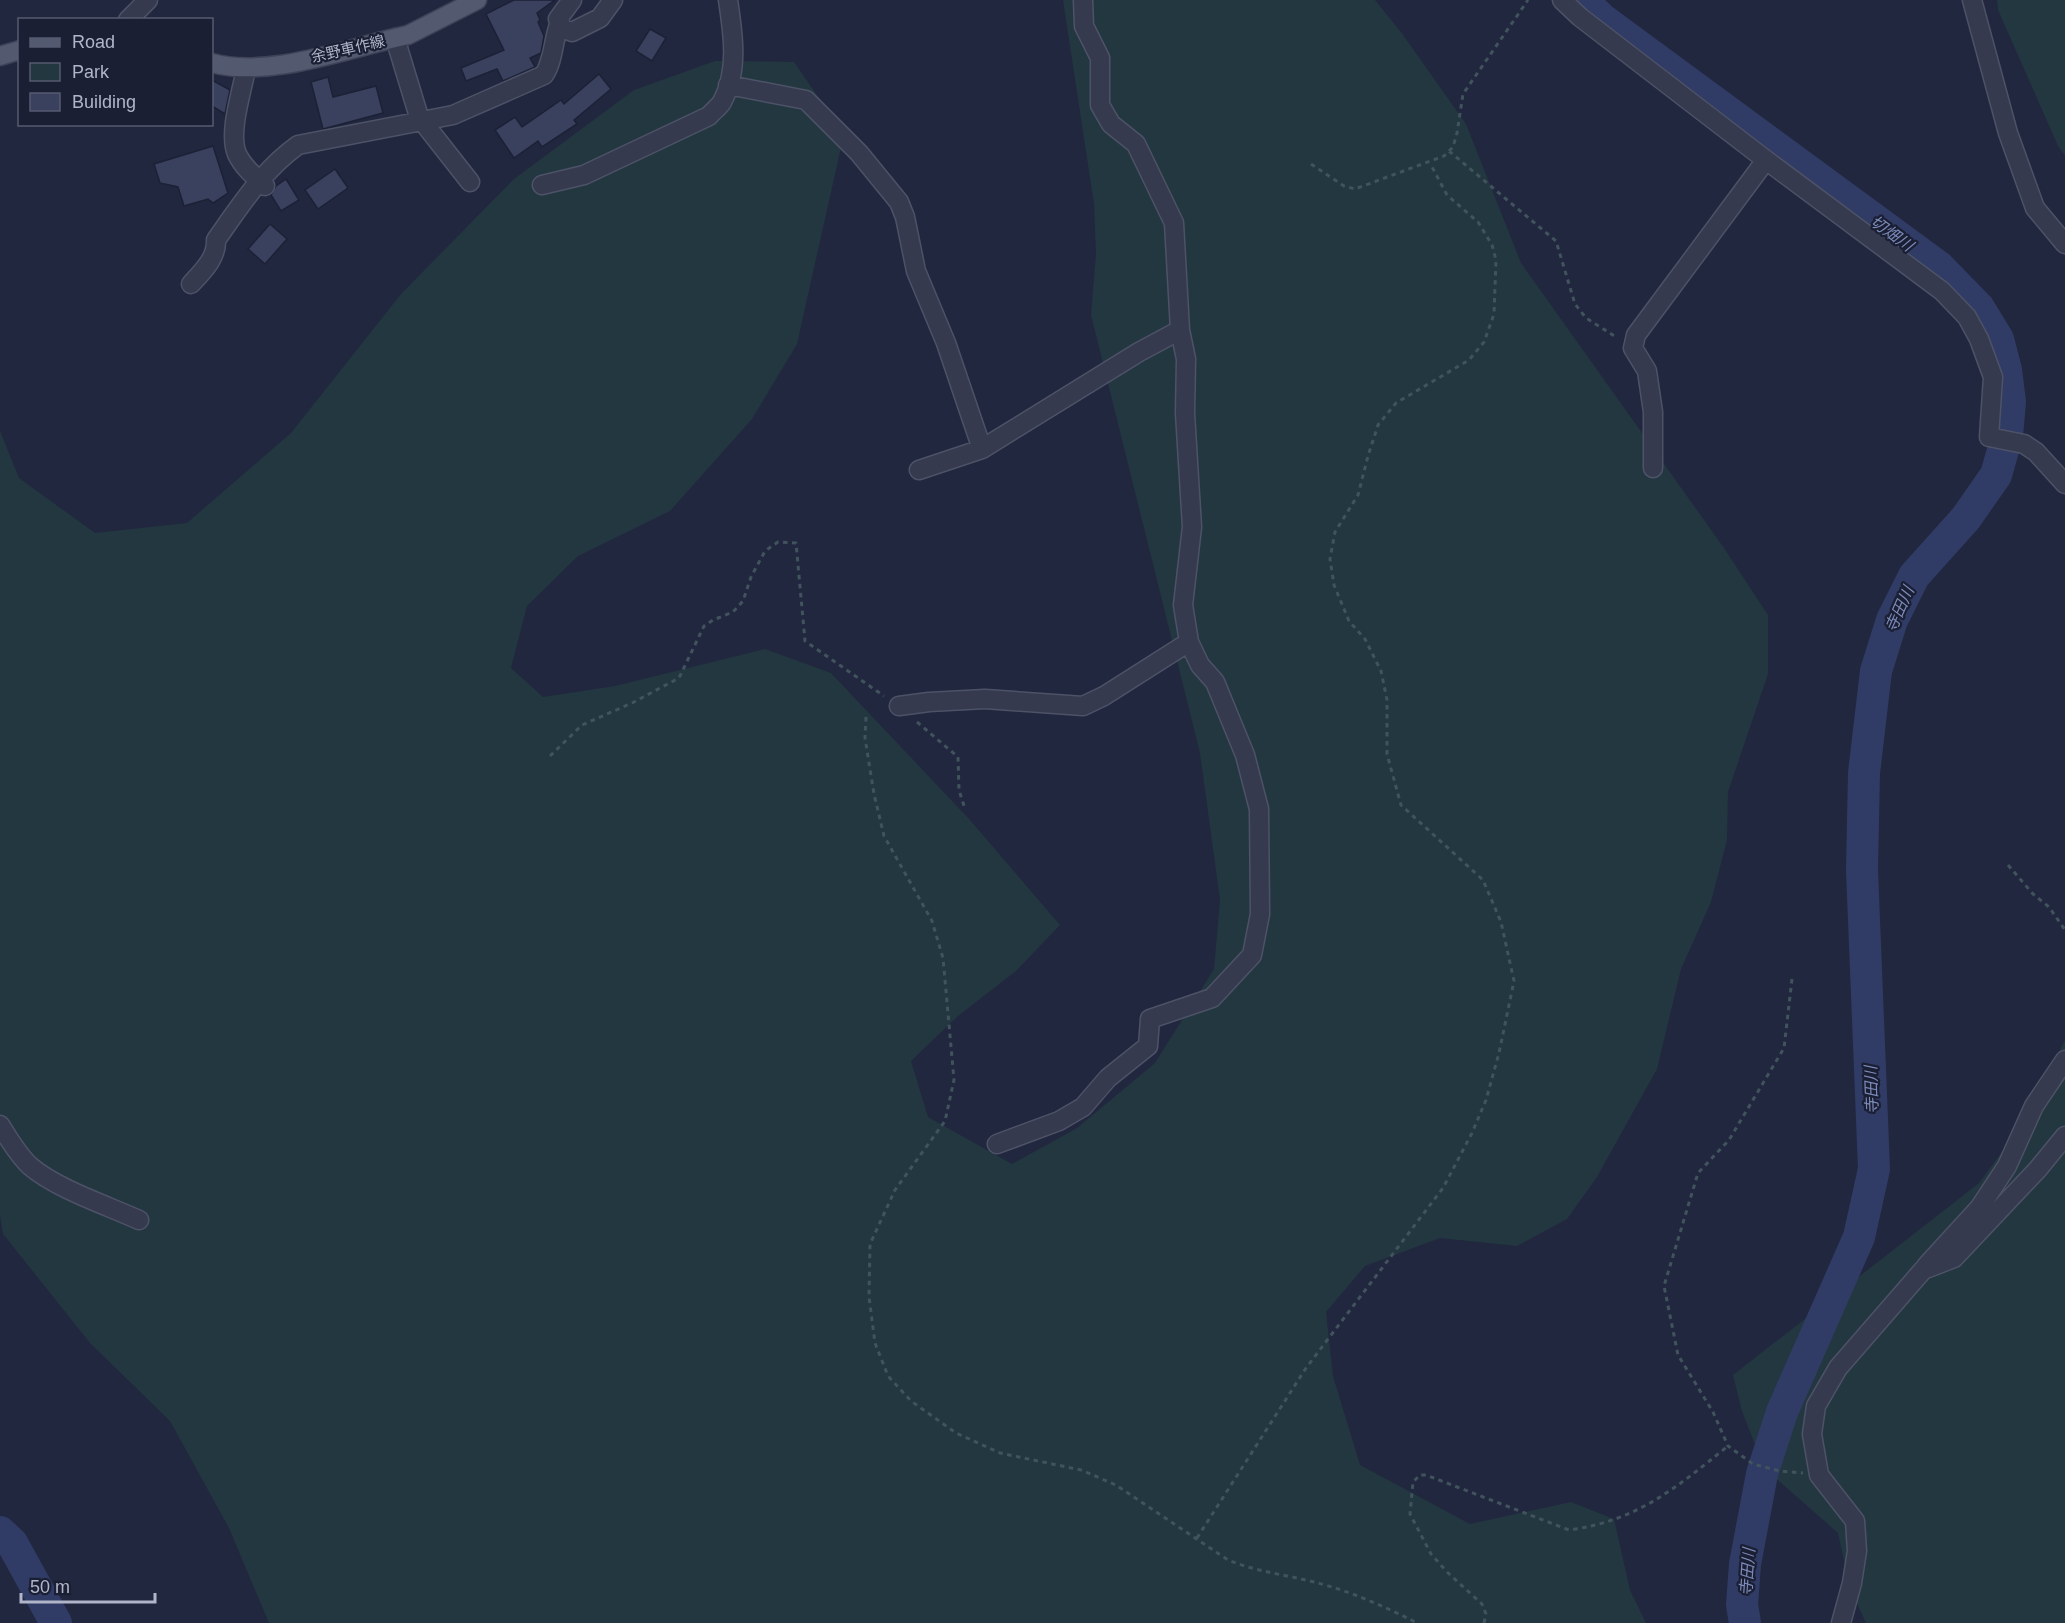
<svg xmlns="http://www.w3.org/2000/svg" width="2065" height="1623" viewBox="0 0 2065 1623" font-family="Arial,'Noto Sans JP',sans-serif">
<style>
.green{fill:#233740}
.lines{fill:none;stroke-linecap:round;stroke-linejoin:round}
.river{stroke:#313c66;stroke-width:32}
.building{fill:#3a415e;stroke:#1c2136;stroke-width:1.5}
.minor-casing{stroke:#4d5267;stroke-width:21}
.major-casing{stroke:#3e4358;stroke-width:21}
.path{stroke:#41545d;stroke-width:3;stroke-dasharray:4.5 4.5;stroke-linecap:butt}
.minor{stroke:#353a4f;stroke-width:18}
.major{stroke:#53596f;stroke-width:18}
.labels{text-anchor:middle;stroke-width:4.5;stroke-linejoin:round;paint-order:stroke}
.street-label{font-size:15px;fill:#b1b5ca;stroke:#1a1f34}
.water-label{font-size:16px;font-style:italic;fill:#7d8bb9;stroke:#1a1f34}
</style>
<rect width="100%" height="100%" fill="#21273f"/>
<!-- green -->
<path class="green" d="M1063 0H1375L1401 32 1466 124 1521 263 1724 548 1768 615V674L1728 792 1727 840 1711 902 1681 969 1657 1069 1597 1177 1567 1219 1517 1246 1440 1238 1365 1266 1326 1312 1333 1376 1360 1465 1470 1524 1571 1502 1614 1519 1630 1590 1646 1623H269L229 1528 170 1421 90 1343 3 1234 0 1216V431L19 478 95 533 187 523 291 433 401 294 514 179 634 90 715 61 794 62 844 134 797 344 752 419 670 511 578 556 527 606 511 668 543 697 615 686 765 649 831 673 970 820 1060 925 1016 971 958 1016 911 1061 928 1117 1012 1164 1077 1128 1155 1063 1214 969 1220 900 1200 753 1091 315 1096 254 1094 204Z
M1997 0H2065V156L2058 146 1998 10Z
M2065 1040V1623H1866L1850 1588 1838 1533 1764 1468 1742 1411 1733 1375 1979 1183 2026 1119Z"/>
<g class="lines">
<!-- river -->
<path class="river" d="M1582 0 1603 20 1939 267 1979 308 1998 339 2006 370 2010 402 2007 436 1996 475 1966 518 1914 576 1892 620 1876 671 1864 773 1862 870 1874 1169 1859 1237 1782 1412 1762 1474 1745 1564 1742 1605 1745 1623
M0 1532 12 1543 56 1623"/>
</g>
<!-- building -->
<path class="building" d="M514 0H555L537 13 540 20 538 22 544 36 541 53 530 58 535 67 503 81 497 69 466 81 461 68 504 50 486 14Z
M650 29 666 38 652 61 636 51Z
M599 74 611 89 574 120 577 124 542 147 538 141 514 158 495 130 515 117 522 127 561 100 564 104Z
M328 77 333 97 376 86 383 113 323 129 311 82Z
M212 80 230 90 225 114 212 106Z
M213 146 228 193 213 203 208 199 184 206 178 187 160 183 154 164Z
M335 169 348 188 318 209 305 190Z
M286 179 299 200 281 211 271 195 276 186Z
M270 224 287 239 265 264 248 249Z"/>
<g class="lines">
<!-- minor casing -->
<g class="minor-casing">
<path id="minor" d="M572 0 558 19 562 28 572 32 600 18 613 0
M1562 0 1580 17 1766 160 1942 291 1967 317 1979 339 1993 377 1989 437 2024 444 2036 452 2065 484
M1972 0 2008 133 2035 208 2065 244
M128 20 148 0
M395 38 419 117 470 182
M246 69C242 91 228 133 237 154 243 167 255 177 265 186
M728 85 806 100 859 153 899 202 905 217 916 271 946 343 982 449
M542 185 584 175 709 116C713 111 719 107 722 102 739 71 733 33 728 0
M191 284C202 272 217 258 216 240 240 206 263 170 298 145L453 115 544 75C554 60 553 39 560 22
M1653 468V412L1647 371 1633 348 1636 335 1766 160
M919 470 982 449 1139 352 1180 330
M899 706 929 702 985 699 1083 706 1104 696 1189 642
M0 1125C9 1139 18 1155 30 1166 57 1189 106 1205 139 1220
M997 1144 1059 1121 1083 1107 1108 1078 1148 1046 1150 1019 1212 998 1252 955 1260 914 1259 809 1245 755 1215 682 1200 665 1189 642 1183 605 1192 527 1185 413 1186 359 1180 330 1174 223 1136 144 1111 124 1100 105V58L1084 26 1083 0
M1926 1266 1980 1207 2007 1166 2034 1106 2065 1060
M1841 1623 1852 1583 1857 1551 1855 1521 1819 1475 1812 1434 1816 1406 1838 1368 1923 1270 1954 1258 2038 1169 2065 1136"/>
</g>
<!-- major casing -->
<g class="major-casing">
<path id="major" d="M0 56 20 50
M212 63C266 78 340 51 395 38L408 35 477 0"/>
</g>
<!-- path -->
<path class="path" d="M1449 151 1556 241 1575 304 1586 318 1616 337
M1311 164 1344 186 1355 189 1444 156 1453 147 1457 133 1463 94 1528 0
M866 717 865 738 874 794 884 836 932 921 943 958 954 1080 945 1121 895 1190 870 1244 869 1297 875 1343 888 1376 911 1401 956 1433 1000 1453 1081 1470 1116 1485 1228 1560C1257 1572 1288 1575 1318 1583 1352 1592 1386 1607 1417 1623
M917 722 958 757 959 790 965 809
M550 756 582 725 632 703 679 678 704 626 713 620 733 612 743 601 751 577 765 551 778 542 796 543 805 641 884 696
M2008 865 2033 894 2049 907 2065 930
M1792 979 1784 1048 1729 1140 1698 1173 1664 1286 1678 1355 1713 1412 1728 1446 1753 1464 1780 1471 1803 1473
M1197 1538 1306 1368 1443 1188 1472 1133 1486 1100 1499 1053 1514 981 1501 922 1483 880 1401 805 1387 754V700L1381 671 1365 639 1349 621 1334 585 1330 559 1335 532 1358 495 1368 456 1378 425 1396 403 1469 360 1484 342 1494 314 1496 260 1492 245 1478 222 1447 195 1431 165
M1484 1623 1486 1614 1482 1604 1447 1572 1431 1554 1410 1514 1413 1482 1420 1475H1426L1569 1530C1637 1521 1676 1488 1728 1446"/>
<!-- minor -->
<use href="#minor" class="minor"/>
<!-- major -->
<use href="#major" class="major"/>
</g>
<g class="labels">
<!-- street labels -->
<g class="street-label">
<text transform="translate(348 49) rotate(-13)" y="5">余野車作線</text>
</g>
<!-- water labels -->
<g class="water-label">
<text transform="translate(1892 233) rotate(36)" y="6">切畑川</text>
<text transform="translate(1899 609) rotate(-66)" y="6">寺田川</text>
<text transform="translate(1871 1090) rotate(-92)" y="6">寺田川</text>
<text transform="translate(1747 1572) rotate(-86)" y="6">寺田川</text>
</g>
</g>
<!-- legend -->
<rect x="18" y="18" width="195" height="108" fill="#1a1f34" stroke="#565b70" stroke-width="1.5"/>
<rect x="30" y="38" width="30" height="9" fill="#53596f" stroke="#565b70" stroke-width="1.5"/>
<text x="72" y="48" font-size="18" fill="#b1b5ca">Road</text>
<rect x="30" y="63" width="30" height="18" fill="#233740" stroke="#565b70" stroke-width="1.5"/>
<text x="72" y="78" font-size="18" fill="#b1b5ca">Park</text>
<rect x="30" y="93" width="30" height="18" fill="#3a415e" stroke="#565b70" stroke-width="1.5"/>
<text x="72" y="108" font-size="18" fill="#b1b5ca">Building</text>
<!-- scale -->
<path d="M21 1593v9h134v-9" fill="none" stroke="#b1b5ca" stroke-width="3"/>
<text x="30" y="1593" font-size="18" fill="#b1b5ca" stroke="#1a1f34" stroke-width="4.5" paint-order="stroke">50 m</text>
</svg>
